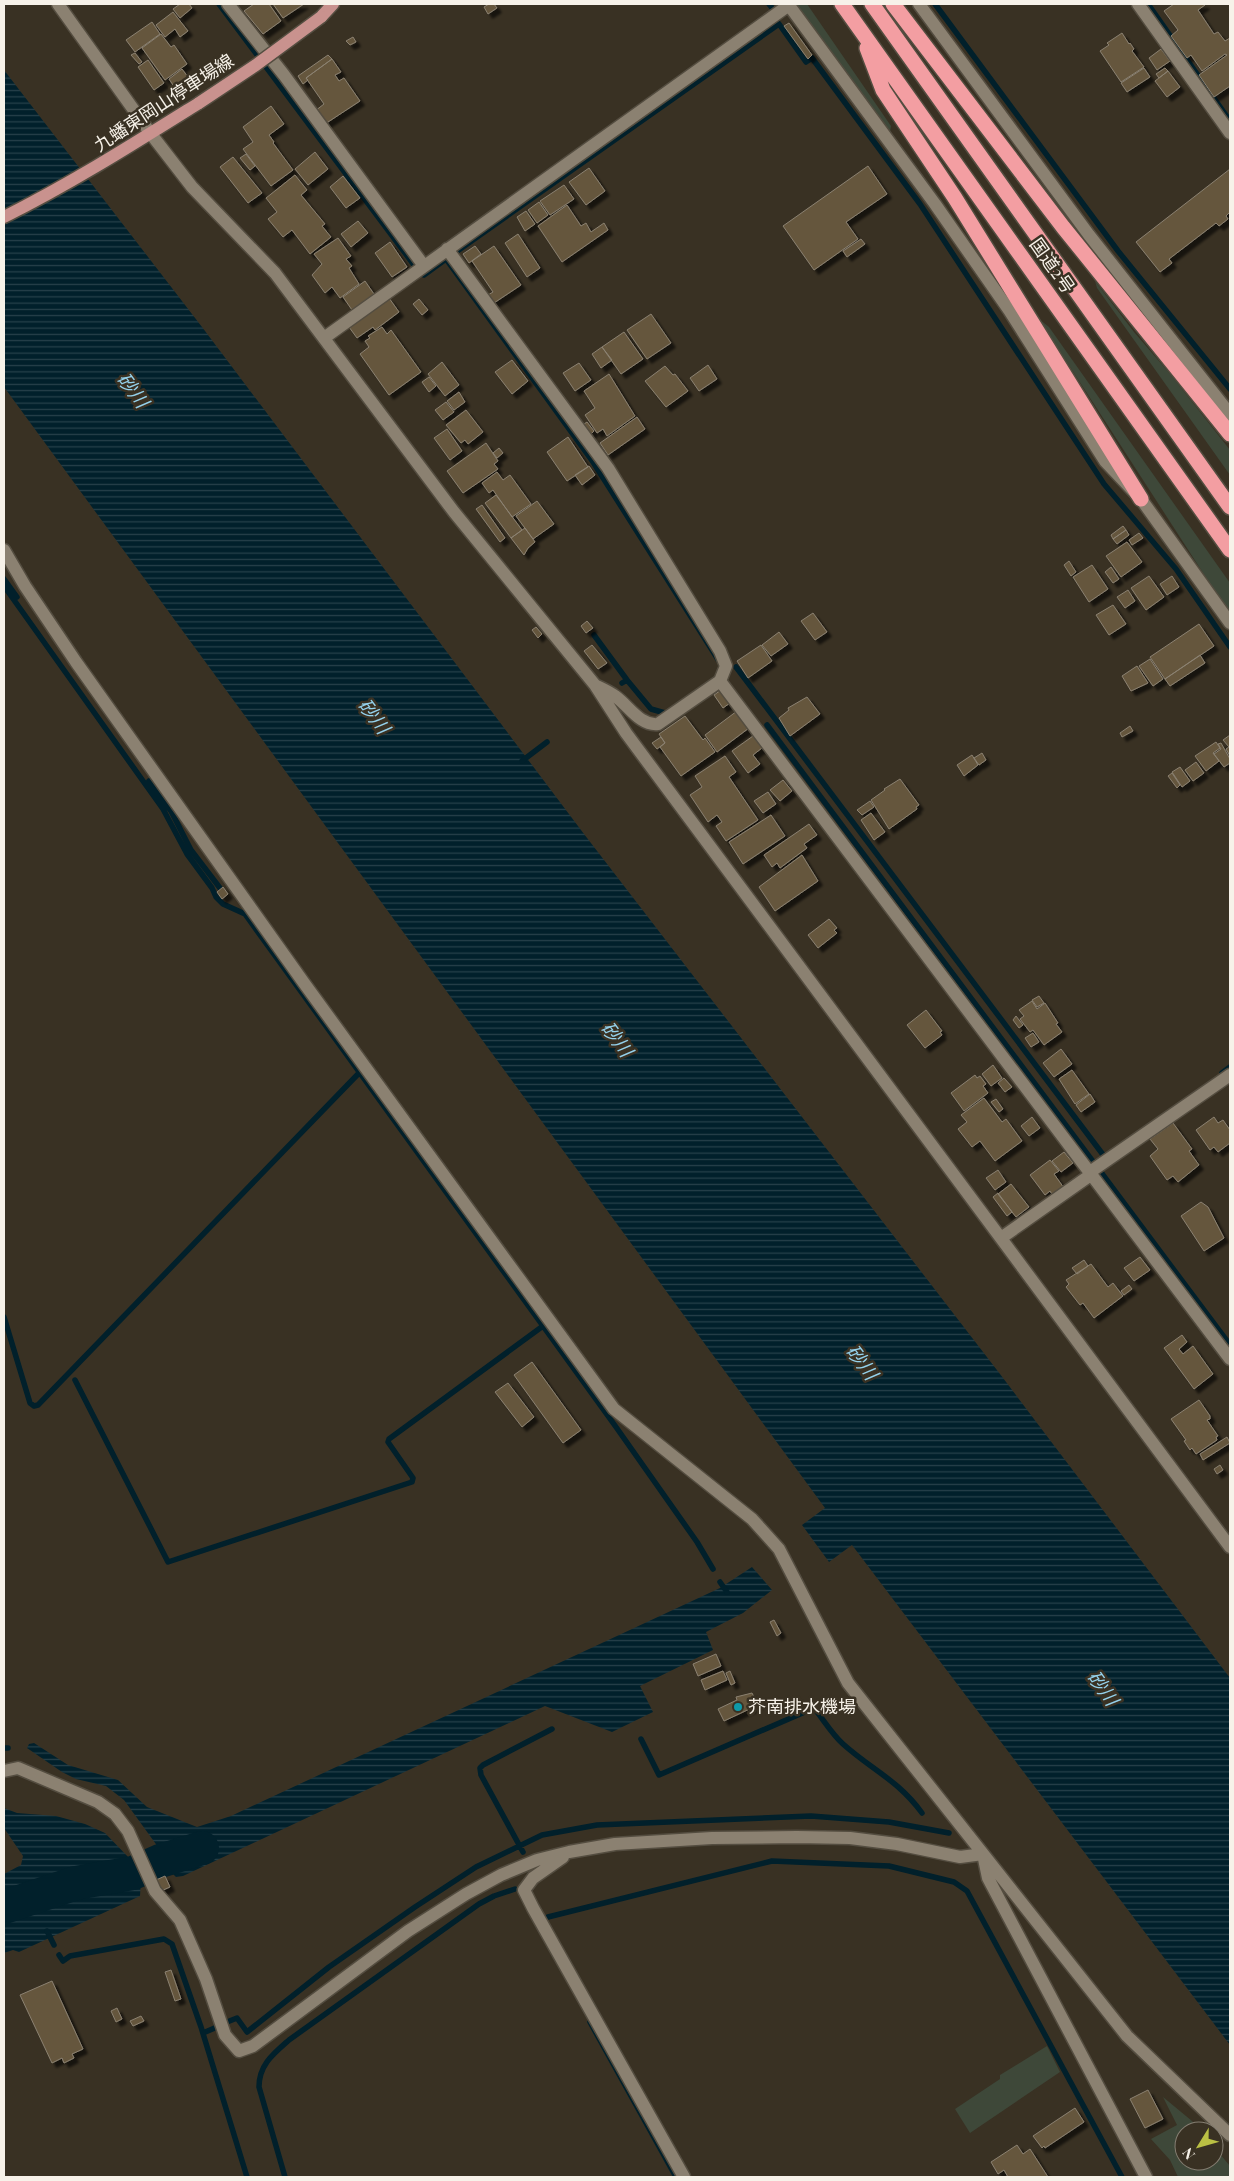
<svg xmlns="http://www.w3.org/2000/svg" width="1234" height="2181" viewBox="0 0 1234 2181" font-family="'Playfair Display','Noto Sans JP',serif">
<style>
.green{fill:#3e4839}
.water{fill:url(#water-rules)}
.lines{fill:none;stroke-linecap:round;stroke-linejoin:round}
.stream{stroke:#01202b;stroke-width:5.5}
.river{stroke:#01202b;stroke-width:34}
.building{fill:#65573e;stroke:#8b8171;filter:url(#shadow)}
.minor-casing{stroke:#544d40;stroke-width:15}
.major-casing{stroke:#544d40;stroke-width:15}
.highway-casing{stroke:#544d40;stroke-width:18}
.minor{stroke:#8b8171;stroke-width:12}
.major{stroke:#c9928e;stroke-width:12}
.highway{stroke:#f39ea2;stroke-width:15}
.major-bridge-casing{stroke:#544d40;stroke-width:15;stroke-linecap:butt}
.major-bridge{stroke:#c9928e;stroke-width:12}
.culture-dot{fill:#0f9aa8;stroke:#393123;stroke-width:2}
.labels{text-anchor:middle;stroke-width:5;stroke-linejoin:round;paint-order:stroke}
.street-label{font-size:18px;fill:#f7f2e9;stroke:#393123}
.poi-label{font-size:18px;fill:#f7f2e9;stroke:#393123;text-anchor:start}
.water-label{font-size:19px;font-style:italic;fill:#94d1eb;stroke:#393123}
</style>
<defs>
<pattern id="water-rules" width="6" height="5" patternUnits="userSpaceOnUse" patternTransform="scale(1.25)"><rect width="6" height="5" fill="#01202b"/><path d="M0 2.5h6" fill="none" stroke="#27414a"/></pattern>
<filter id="shadow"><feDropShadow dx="4.5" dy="4.5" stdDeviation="1" flood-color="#0009"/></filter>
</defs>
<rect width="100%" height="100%" fill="#393123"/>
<!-- green -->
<path class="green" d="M795 4H807L891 126 890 132Z
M1095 281 1134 332 1171 375 1230 450V475L1097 288Z
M1039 319 1049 327 1230 583V609L1227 610Z
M1047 2046 1060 2072 970 2133 955 2109 1000 2079V2075Z
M1163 2097 1192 2121 1201 2131H1184V2161H1214V2147L1230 2166V2177H1178L1170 2160 1151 2139 1177 2125Z"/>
<!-- water -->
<path class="water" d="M4 70 202 327 584 834 1000 1374 1230 1678V2045L852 1545 829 1562 802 1525 825 1508 4 387Z
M752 1567 772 1590 743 1613 706 1632 713 1650 640 1686 653 1712 612 1732 545 1706 183 1876 176 1877 169 1870 164 1874 155 1856 158 1847 124 1800 106 1786 76 1779 62 1772 27 1748 29 1744 34 1743 68 1765 118 1780 147 1807 197 1827 231 1816 720 1588Z
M4 1808 17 1813 56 1816 85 1824 105 1833 131 1860 141 1879 140 1896 19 1952 13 1950 4 1953V1874L21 1865 23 1856 4 1828Z"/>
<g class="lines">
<!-- stream -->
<path class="stream" d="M219 4 414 265 424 275 446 259 593 462 719 661
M769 4 773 9
M935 4 1118 251 1230 389
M1148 4 1230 121
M446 259 779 24 806 62 812 58 920 204 1104 484 1176 569 1230 647
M4 579 17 597
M4 586 163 809 187 854 212 888 216 897 223 904 245 914 616 1427 697 1542 713 1569
M594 635 627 680
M736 667 1104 1156
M622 683 627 680 651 709 665 713
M767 725 1230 1345
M522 761 547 742
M149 781 171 811 191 850 223 892 221 893
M1222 1073 1230 1067
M4 1317 30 1403 34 1406 38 1405 360 1072
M75 1380 168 1562 412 1482 413 1478 388 1442 389 1439 543 1326
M720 1582 727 1592
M641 1739 659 1775 814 1708C823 1719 832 1734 843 1744 872 1770 898 1780 922 1813
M4 1748H8
M523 1852 481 1775 480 1768 483 1765 552 1729
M548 1917 772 1861 889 1866 954 1882 967 1891 1122 2177
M47 1931 54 1945
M59 1955 63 1961 70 1956 164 1939 172 1944 201 2027 247 2177
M227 2022 237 2018 247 2032 329 1967 415 1907 476 1867 542 1835 597 1825 811 1816 889 1822 949 1833
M590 2022 676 2177
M203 2033 217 2027
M285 2177 259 2087C259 2065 273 2054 289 2040L479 1904 494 1896 515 1889"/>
<!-- river -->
<path class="river" d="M4 1907 76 1883 133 1873 160 1861 202 1848"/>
</g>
<!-- building -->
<path class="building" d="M180 4H189L192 8 180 18 173 9Z
M254 4H269L281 21 263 34 244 11Z
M273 4H304L283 18Z
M489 4H494L497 8 488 14 484 7Z
M1174 4H1204L1205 5 1198 10 1214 34 1218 32 1225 41 1230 38V86L1214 97 1199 75 1227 55 1225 54 1202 71 1191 55 1187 58 1171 36 1178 30 1164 11Z
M173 12 188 31 180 37 175 29 165 37 156 25Z
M152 22 160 34 135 52 126 40Z
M789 23 812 55 808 59 784 26Z
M1122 33 1129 44 1130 43 1134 49 1132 51 1144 67 1121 82 1100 51 1109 45 1107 43Z
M161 34 171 47 174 45 187 64 165 80 142 48Z
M353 37 356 42 350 45 346 41Z
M1161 49 1170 61 1157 70 1149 58Z
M135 53 142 62 139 64 131 55Z
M328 55 332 59 306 78 308 80 303 84 298 76Z
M332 59 341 72 335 75 339 81 344 78 360 101 325 124 315 111 324 104 306 78Z
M148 60 164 83 154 90 138 67Z
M1144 68 1150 77 1127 92 1121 83Z
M1165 68 1168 71 1159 78 1156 74Z
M182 69 191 81 177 91 169 79Z
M1168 71 1180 87 1167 97 1155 81Z
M271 106 284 124 269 135 274 142 273 143 293 170 271 186 243 149 253 142 243 127Z
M315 152 328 169 308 185 295 169Z
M246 154 255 166 250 170 240 158Z
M233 157 262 193 248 203 220 167Z
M868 166 887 194 846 222 858 239 814 270 783 226Z
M589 168 605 191 586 205 569 182Z
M1230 169V212L1226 216 1228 219 1219 226 1216 223 1169 259 1172 263 1160 272 1136 242Z
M295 175 307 190 301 195 325 224 322 226 331 237 310 254 292 230 283 237 268 219 277 212 266 198Z
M343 176 360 198 346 208 330 187Z
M564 185 574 199 550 215 540 201Z
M539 202 548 215 537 223 528 210Z
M567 205 581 226 586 223 591 232 604 223 608 230 562 262 538 226Z
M526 211 535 224 525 231 517 217Z
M358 221 368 233 351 247 341 234Z
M518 234 540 268 527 277 505 243Z
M338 238 351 256 346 259 352 266 349 268 359 284 340 298 332 287 325 293 312 275 322 264 314 254Z
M861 239 865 244 847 257 843 251Z
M390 242 407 267 392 277 375 253Z
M475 246 481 254 469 263 463 254Z
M494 246 521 285 494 303 488 295 493 292 472 261Z
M365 281 374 294 352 310 343 297Z
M389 298 399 312 375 330 373 327 357 338 349 327Z
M419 299 428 310 422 315 413 304Z
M651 314 671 343 647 359 627 330Z
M382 327 387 334 391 330 421 372 389 395 360 354 369 347 365 341 370 338 368 336Z
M624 332 643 359 621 374 602 347Z
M602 347 612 360 601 368 592 354Z
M512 360 528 381 512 394 495 372Z
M442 362 459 385 445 396 428 374Z
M579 363 591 380 575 391 563 373Z
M708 365 717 379 699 391 690 378Z
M665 366 673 375 675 374 688 391 666 407 645 381Z
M609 374 635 416 607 436 603 429 597 433 585 415 595 408 584 391Z
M429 377 436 386 429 392 422 382Z
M459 392 465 402 454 410 447 401Z
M446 402 454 412 443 420 435 410Z
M466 410 483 432 468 444 465 440 461 443 446 425Z
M637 417 645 429 608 455 600 443Z
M587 422 594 431 591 434 584 424Z
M447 429 462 451 450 460 434 438Z
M568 437 588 467 567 481 547 452Z
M486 443 498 461 494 464 498 469 463 493 447 471Z
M499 448 503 453 497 458 493 453Z
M589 466 595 475 582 485 575 475Z
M497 472 503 480 510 475 531 504 512 517 493 490 489 493 482 483Z
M496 495 522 530 511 538 485 503Z
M537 501 554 524 533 539 516 516Z
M482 505 505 538 500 542 476 509Z
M1123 526 1126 530 1113 539 1111 535Z
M525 528 535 542 528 548 524 555 511 538Z
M1126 530 1129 535 1117 544 1113 539Z
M1139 533 1143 538 1132 545 1129 540Z
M1127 542 1142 562 1121 577 1106 556Z
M1069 561 1076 572 1071 576 1064 565Z
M1092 565 1108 589 1089 602 1073 577Z
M1111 567 1119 579 1113 583 1105 572Z
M1149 576 1164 597 1146 610 1131 588Z
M1172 576 1179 587 1167 595 1160 584Z
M1128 590 1135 601 1125 608 1117 597Z
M1113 605 1126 624 1109 635 1096 615Z
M813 613 827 632 815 640 801 621Z
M587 621 593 628 586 633 581 626Z
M1199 624 1214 646 1165 679 1150 657Z
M536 627 542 634 538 638 532 630Z
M779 632 788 644 771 656 762 645Z
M592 645 607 663 598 669 584 651Z
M761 645 772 661 748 678 737 661Z
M1200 655 1205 663 1170 686 1165 679Z
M1150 659 1163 679 1153 686 1139 666Z
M1137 666 1148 683 1131 691 1122 676Z
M721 690 730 703 723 708 714 695Z
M807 697 820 714 790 736 779 718 789 710 788 708Z
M737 711 749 728 717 752 705 735Z
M685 716 703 740 705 738 715 752 681 776 660 747 665 743 659 734Z
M1130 726 1133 731 1122 737 1120 733Z
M1230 735V756L1226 749 1229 747 1223 740Z
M753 736 762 748 753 755 760 764 748 773 732 751Z
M661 737 665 743 657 749 652 743Z
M1216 742 1220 748 1213 753 1219 761 1206 771 1195 756Z
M1221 743 1230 759V763L1224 767 1214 754 1221 749 1218 744Z
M982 753 986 760 979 765 974 758Z
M972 755 978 765 964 776 957 765Z
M725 756 736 772 729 777 758 820 726 841 716 826 722 822 717 815 708 822 690 795 702 787 695 776Z
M1196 762 1204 773 1193 781 1185 770Z
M1180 767 1190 781 1182 787 1172 772Z
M1172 773 1180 785 1177 788 1168 776Z
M900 779 919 805 916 807 917 809 889 829 871 800 885 790 884 789Z
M783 780 792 791 780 801 770 790Z
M768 792 776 804 763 813 754 801Z
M870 801 874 807 862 815 857 810Z
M871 813 885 832 874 840 861 820Z
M771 815 785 836 743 864 729 842Z
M809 824 817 835 804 844 807 848 780 868 777 863 772 867 764 855Z
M802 855 818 881 775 911 759 887Z
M223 887 228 894 222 899 217 892Z
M829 919 837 928 834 930 837 933 818 948 808 935Z
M1039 996 1044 1003 1037 1007 1032 1000Z
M1032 1001 1037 1009 1045 1003 1058 1023 1056 1024 1062 1032 1044 1045 1033 1030 1030 1032 1020 1019 1024 1016 1019 1010Z
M926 1010 942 1031 940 1032 942 1035 925 1048 907 1025Z
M1016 1016 1023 1025 1019 1028 1013 1020Z
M1033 1033 1039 1042 1031 1047 1025 1038Z
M1061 1049 1072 1064 1054 1077 1043 1063Z
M993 1065 1002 1078 991 1086 982 1074Z
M1072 1070 1089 1094 1075 1104 1059 1079Z
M975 1075 977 1078 980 1076 986 1084 983 1086 988 1093 964 1111 951 1093Z
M1004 1078 1012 1087 1005 1092 998 1083Z
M1090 1094 1095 1102 1081 1112 1076 1105Z
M984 1098 1002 1122 1006 1119 1022 1141 995 1161 980 1141 972 1147 958 1129 967 1122 961 1115Z
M996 1099 1003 1109 999 1112 991 1102Z
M1032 1117 1040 1128 1029 1136 1021 1126Z
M1214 1117 1218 1123 1223 1120 1230 1130V1143L1218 1152 1214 1147 1210 1150 1196 1130Z
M1173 1123 1192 1149 1189 1151 1199 1165 1178 1182 1173 1176 1167 1180 1150 1156 1158 1149 1150 1139Z
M1064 1152 1073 1163 1061 1172 1052 1161Z
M1050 1160 1059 1171 1054 1174 1064 1188 1053 1196 1050 1191 1045 1195 1030 1175Z
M998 1170 1006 1182 995 1190 986 1178Z
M1011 1184 1029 1207 1016 1217 998 1194Z
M998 1193 1012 1212 1007 1216 993 1197Z
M1201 1202 1208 1207 1224 1238 1204 1251 1181 1216Z
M1140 1257 1150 1270 1134 1281 1124 1268Z
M1084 1260 1088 1266 1077 1274 1072 1268Z
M1091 1264 1108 1287 1113 1283 1123 1296 1094 1318 1083 1303 1080 1305 1066 1287 1069 1284 1066 1280Z
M1129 1285 1132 1289 1124 1295 1121 1291Z
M1182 1335 1187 1342 1179 1349 1183 1354 1193 1346 1213 1374 1194 1389 1164 1348Z
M532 1362 581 1430 563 1443 514 1375Z
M508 1383 534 1417 522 1427 495 1392Z
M1199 1400 1210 1416V1419L1207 1420 1218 1436 1216 1437 1217 1440 1196 1454 1192 1448 1190 1450 1184 1441 1186 1440 1171 1419Z
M1227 1437 1230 1443 1203 1460 1200 1454Z
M1220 1465 1223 1470 1217 1474 1214 1469Z
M774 1620 781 1633 777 1636 770 1622Z
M716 1654 721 1666 698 1676 693 1664Z
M723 1671 727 1680 705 1690 701 1680Z
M730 1671 735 1683 731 1685 726 1673Z
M752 1693 758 1705 724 1721 718 1709 737 1700 736 1697Z
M165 1876 170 1887 161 1891 156 1880Z
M171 1970 181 1999 175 2001 165 1972Z
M52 1981 83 2049 72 2054 74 2058 64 2063 62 2058 52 2063 20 1995Z
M117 2008 122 2019 116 2022 111 2011Z
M141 2016 144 2021 133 2026 130 2021Z
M1148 2090 1163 2119 1145 2128 1130 2099Z
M1075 2108 1084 2122 1045 2148 1044 2146 1042 2148 1033 2136Z
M1017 2145 1023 2154 1030 2149 1048 2177H1008L1004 2170 998 2174 991 2162Z"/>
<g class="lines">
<!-- minor casing -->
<g class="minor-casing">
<path id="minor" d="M58 4 151 134 192 187 275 273 454 512 595 685 626 733 1230 1547
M228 4 284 75 424 266
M788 4 935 204 1009 310 1105 461 1141 499 1230 623
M919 4 1089 235 1226 409 1230 418
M1138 4 1230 133
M447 249 608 468 720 651 726 666 720 681 1230 1359
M324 338 789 5
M4 550 25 586 76 662 304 983 614 1409 752 1519 779 1549 848 1683 1127 2036 1230 2135
M597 686C603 689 610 692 615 696 629 706 640 726 658 724L720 681
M1090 1172 1230 1075
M1001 1238 1092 1174
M4 1771 18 1768 98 1802 115 1814 128 1831 155 1891 180 1920 206 1979 225 2035 239 2051 253 2046 408 1931 466 1894 501 1875 537 1860 569 1852 615 1844 712 1838 797 1837 850 1838 897 1844 960 1857 983 1854 988 1878 1146 2177
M563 1857 533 1878 524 1890 533 1908 684 2177"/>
</g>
<!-- major casing -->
<g class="major-casing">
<path id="major" d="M321 17 333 4
M4 217C72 183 135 143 199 103"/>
</g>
<!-- highway casing -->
<g class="highway-casing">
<path id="highway" d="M842 4 1230 550
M872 4 1230 507
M893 4 1063 227 1230 434
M867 48 883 90 955 198 1141 499"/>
</g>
<!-- minor -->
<use href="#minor" class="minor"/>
<!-- major -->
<use href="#major" class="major"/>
<!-- highway -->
<use href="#highway" class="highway"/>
<!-- major-bridge casing -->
<g class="major-bridge-casing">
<path id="major-bridge" d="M199 103 256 65 321 17"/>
</g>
<!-- major-bridge -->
<use href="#major-bridge" class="major-bridge"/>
</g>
<!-- markers -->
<circle class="culture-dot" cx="738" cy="1707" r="5"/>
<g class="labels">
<!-- street labels -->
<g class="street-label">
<text transform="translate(164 103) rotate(-33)" y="6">九蟠東岡山停車場線</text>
<text transform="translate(1052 266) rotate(55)" y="6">国道2号</text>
</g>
<!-- poi labels -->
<g class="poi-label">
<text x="748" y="1713">芥南排水機場</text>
</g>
<!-- water labels -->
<g class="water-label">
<text transform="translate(133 390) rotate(53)" y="7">砂川</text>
<text transform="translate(374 716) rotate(53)" y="7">砂川</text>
<text transform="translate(617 1039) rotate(53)" y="7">砂川</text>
<text transform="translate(862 1362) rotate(53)" y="7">砂川</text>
<text transform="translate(1103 1688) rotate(54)" y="7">砂川</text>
</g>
</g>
<!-- border -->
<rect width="1234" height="2181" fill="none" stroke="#f7f2e9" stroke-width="10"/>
<!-- north arrow -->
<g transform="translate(1199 2146) rotate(233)"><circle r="24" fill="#393123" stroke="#857e72"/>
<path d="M0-4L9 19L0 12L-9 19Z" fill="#bbc044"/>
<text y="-8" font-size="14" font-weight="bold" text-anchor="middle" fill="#f7f2e9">N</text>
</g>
</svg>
